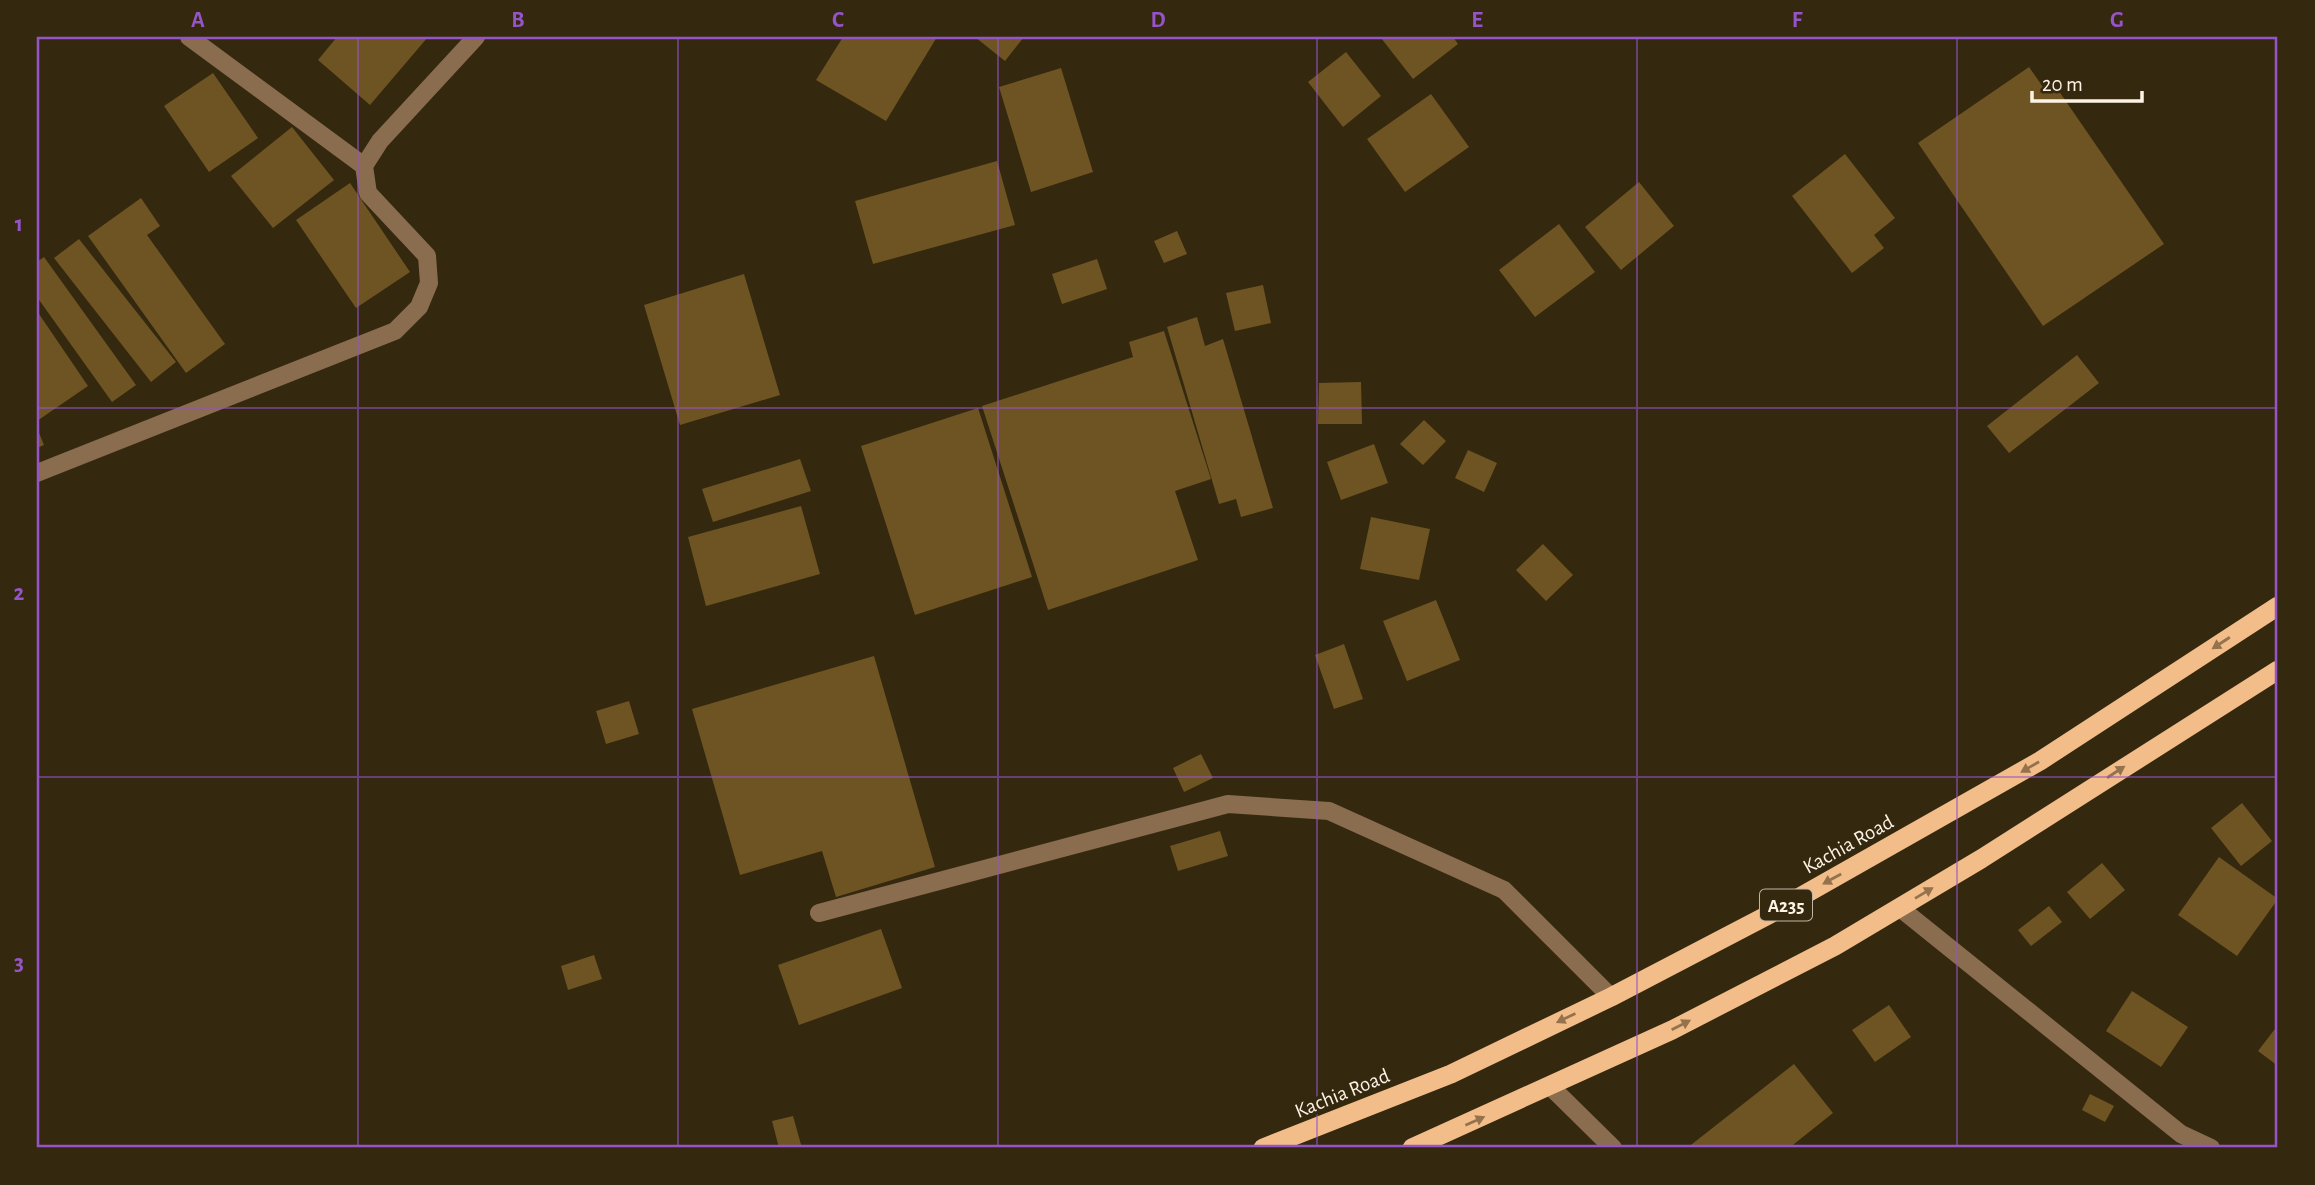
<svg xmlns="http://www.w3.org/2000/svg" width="2315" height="1185" viewBox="0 0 2315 1185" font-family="'Alegreya Sans',sans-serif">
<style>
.building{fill:#6e5422}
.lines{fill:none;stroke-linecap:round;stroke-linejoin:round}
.minor{stroke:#8a6c4f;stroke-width:18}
.trunk{stroke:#f3bd8a;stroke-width:19}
.oneway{fill:#94724c}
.grid{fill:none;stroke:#9554c7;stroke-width:2;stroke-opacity:0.55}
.labels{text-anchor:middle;stroke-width:7;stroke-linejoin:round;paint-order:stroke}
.shield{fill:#34280f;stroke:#c0b6a5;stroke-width:2}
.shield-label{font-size:19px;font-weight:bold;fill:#fcf3e5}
.street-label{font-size:21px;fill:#fcf3e5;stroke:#34280f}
.neatline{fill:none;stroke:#9554c7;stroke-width:2.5}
.grid-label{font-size:23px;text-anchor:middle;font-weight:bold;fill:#9554c7}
</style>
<rect width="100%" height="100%" fill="#34280f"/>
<!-- building -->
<path class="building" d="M337 37H428L370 105 318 60Z
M843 37H937L886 121 816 80Z
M975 37H1024L1005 61Z
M1384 37H1453L1458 44 1413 79 1381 38Z
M1346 52 1381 96 1343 127 1308 82Z
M2029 67 2043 87 2052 81 2164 244 2043 326 1918 143Z
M1061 68 1093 172 1031 192 999 87Z
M213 73 258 138 209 172 164 106Z
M1431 94 1469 147 1405 192 1367 139Z
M292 127 334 180 273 228 231 176Z
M1845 154 1895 218 1874 235 1884 248 1852 273 1792 196Z
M997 161 1015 225 873 264 855 201Z
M1639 182 1674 226 1621 270 1585 227Z
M350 183 410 272 356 308 296 220Z
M141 198 160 226 147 235 225 344 186 373 88 236Z
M1559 224 1595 272 1535 317 1499 270Z
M1177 231 1187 254 1164 263 1154 241Z
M79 239 176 362 151 382 54 258Z
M44 257 136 385 112 402 37 297V262Z
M1097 259 1107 289 1062 304 1052 274Z
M744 274 780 395 680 425 644 305Z
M1263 285 1271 323 1235 331 1226 293Z
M37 311 88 386 37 421Z
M1197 317 1205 346 1223 339 1273 508 1241 517 1236 499 1219 504 1167 327Z
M1164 331 1211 479 1175 491 1198 560 1048 610 982 406 1133 357 1129 342Z
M2077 355 2099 383 2009 453 1987 426Z
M1361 382 1362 424H1318L1319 383Z
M978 408 1032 577 915 615 861 446Z
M1424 420 1446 441 1423 465 1400 444Z
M37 428 44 445 37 448Z
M1374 444 1388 483 1341 500 1327 462Z
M1468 450 1497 463 1484 492 1455 478Z
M800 459 811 491 713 522 702 489Z
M801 506 820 574 706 606 688 537Z
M1371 517 1430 529 1419 580 1360 569Z
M1543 544 1573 575 1546 601 1516 570Z
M1436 600 1460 660 1407 681 1383 621Z
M1344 644 1363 699 1334 709 1315 655Z
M874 656 935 867 836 897 822 851 740 875 692 709Z
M629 701 639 734 606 744 596 711Z
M1201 754 1213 778 1184 792 1173 768Z
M2242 803 2272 841 2241 866 2211 828Z
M1220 831 1228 856 1178 871 1170 846Z
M2219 857 2278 899 2237 956 2178 915Z
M2102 863 2125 890 2090 919 2067 892Z
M2049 906 2062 922 2031 946 2018 930Z
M881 929 902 988 799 1025 778 965Z
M594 955 602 979 568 990 561 966Z
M2132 991 2188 1027 2161 1067 2106 1031Z
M1889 1005 1911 1037 1875 1062 1852 1030Z
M2278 1025V1066L2258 1051Z
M1794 1064 1833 1113 1789 1148H1687Z
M2090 1094 2114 1106 2105 1122 2082 1110Z
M793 1116 802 1148H779L772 1121Z"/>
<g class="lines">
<!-- minor -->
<path class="minor" d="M189 37 364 166
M37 473 395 331 419 307 429 283 427 256 368 193 364 166 380 141 476 37
M1900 908 2181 1134 2211 1148
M819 913 1228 804 1329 811 1504 890 1611 997
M1551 1087 1613 1148"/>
<!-- trunk -->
<path class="trunk" d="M1263 1148 1451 1074 1611 997 1770 914 2040 761 2278 606
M1412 1148 1672 1030 1835 946 1981 859 2278 670"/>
</g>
<!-- one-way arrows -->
<defs><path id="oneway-solid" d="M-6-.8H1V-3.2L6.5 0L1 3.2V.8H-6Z" transform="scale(1.75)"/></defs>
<g class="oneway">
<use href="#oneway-solid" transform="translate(2221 643) rotate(147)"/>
<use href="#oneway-solid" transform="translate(2030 767) rotate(150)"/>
<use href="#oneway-solid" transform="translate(2116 772) rotate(-33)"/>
<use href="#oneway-solid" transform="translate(1832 879) rotate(151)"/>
<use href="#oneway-solid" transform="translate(1924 893) rotate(-31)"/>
<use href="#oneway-solid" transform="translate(1566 1018) rotate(154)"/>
<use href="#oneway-solid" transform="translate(1681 1025) rotate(-27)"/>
<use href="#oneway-solid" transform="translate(1475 1121) rotate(-24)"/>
</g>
<!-- grid -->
<path class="grid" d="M358 37V1148M678 37V1148M998 37V1148M1317 37V1148M1637 37V1148M1957 37V1148M37 408H2278M37 777H2278"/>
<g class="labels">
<!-- shield labels -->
<rect class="shield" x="1760" y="889.5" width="52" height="31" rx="5"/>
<g class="shield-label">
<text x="1786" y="912">A235</text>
</g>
<!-- street labels -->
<g class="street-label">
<text transform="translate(1848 844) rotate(-29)" y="7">Kachia Road</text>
<text transform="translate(1342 1093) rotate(-22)" y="7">Kachia Road</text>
</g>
</g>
<!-- border -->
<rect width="2315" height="1185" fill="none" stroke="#34280f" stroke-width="77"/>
<!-- scale -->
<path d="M2032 91v10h110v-10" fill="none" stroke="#fcf3e5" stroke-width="3.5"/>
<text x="2042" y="91" font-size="21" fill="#fcf3e5" stroke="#34280f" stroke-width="5" paint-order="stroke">20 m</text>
<rect x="38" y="38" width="2238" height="1108" class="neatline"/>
<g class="grid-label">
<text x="198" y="27">A</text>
<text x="518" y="27">B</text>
<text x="838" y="27">C</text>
<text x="1158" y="27">D</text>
<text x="1477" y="27">E</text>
<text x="1797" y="27">F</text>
<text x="2117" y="27">G</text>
<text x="19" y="231">1</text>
<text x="19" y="600">2</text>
<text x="19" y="970">3</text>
</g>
</svg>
